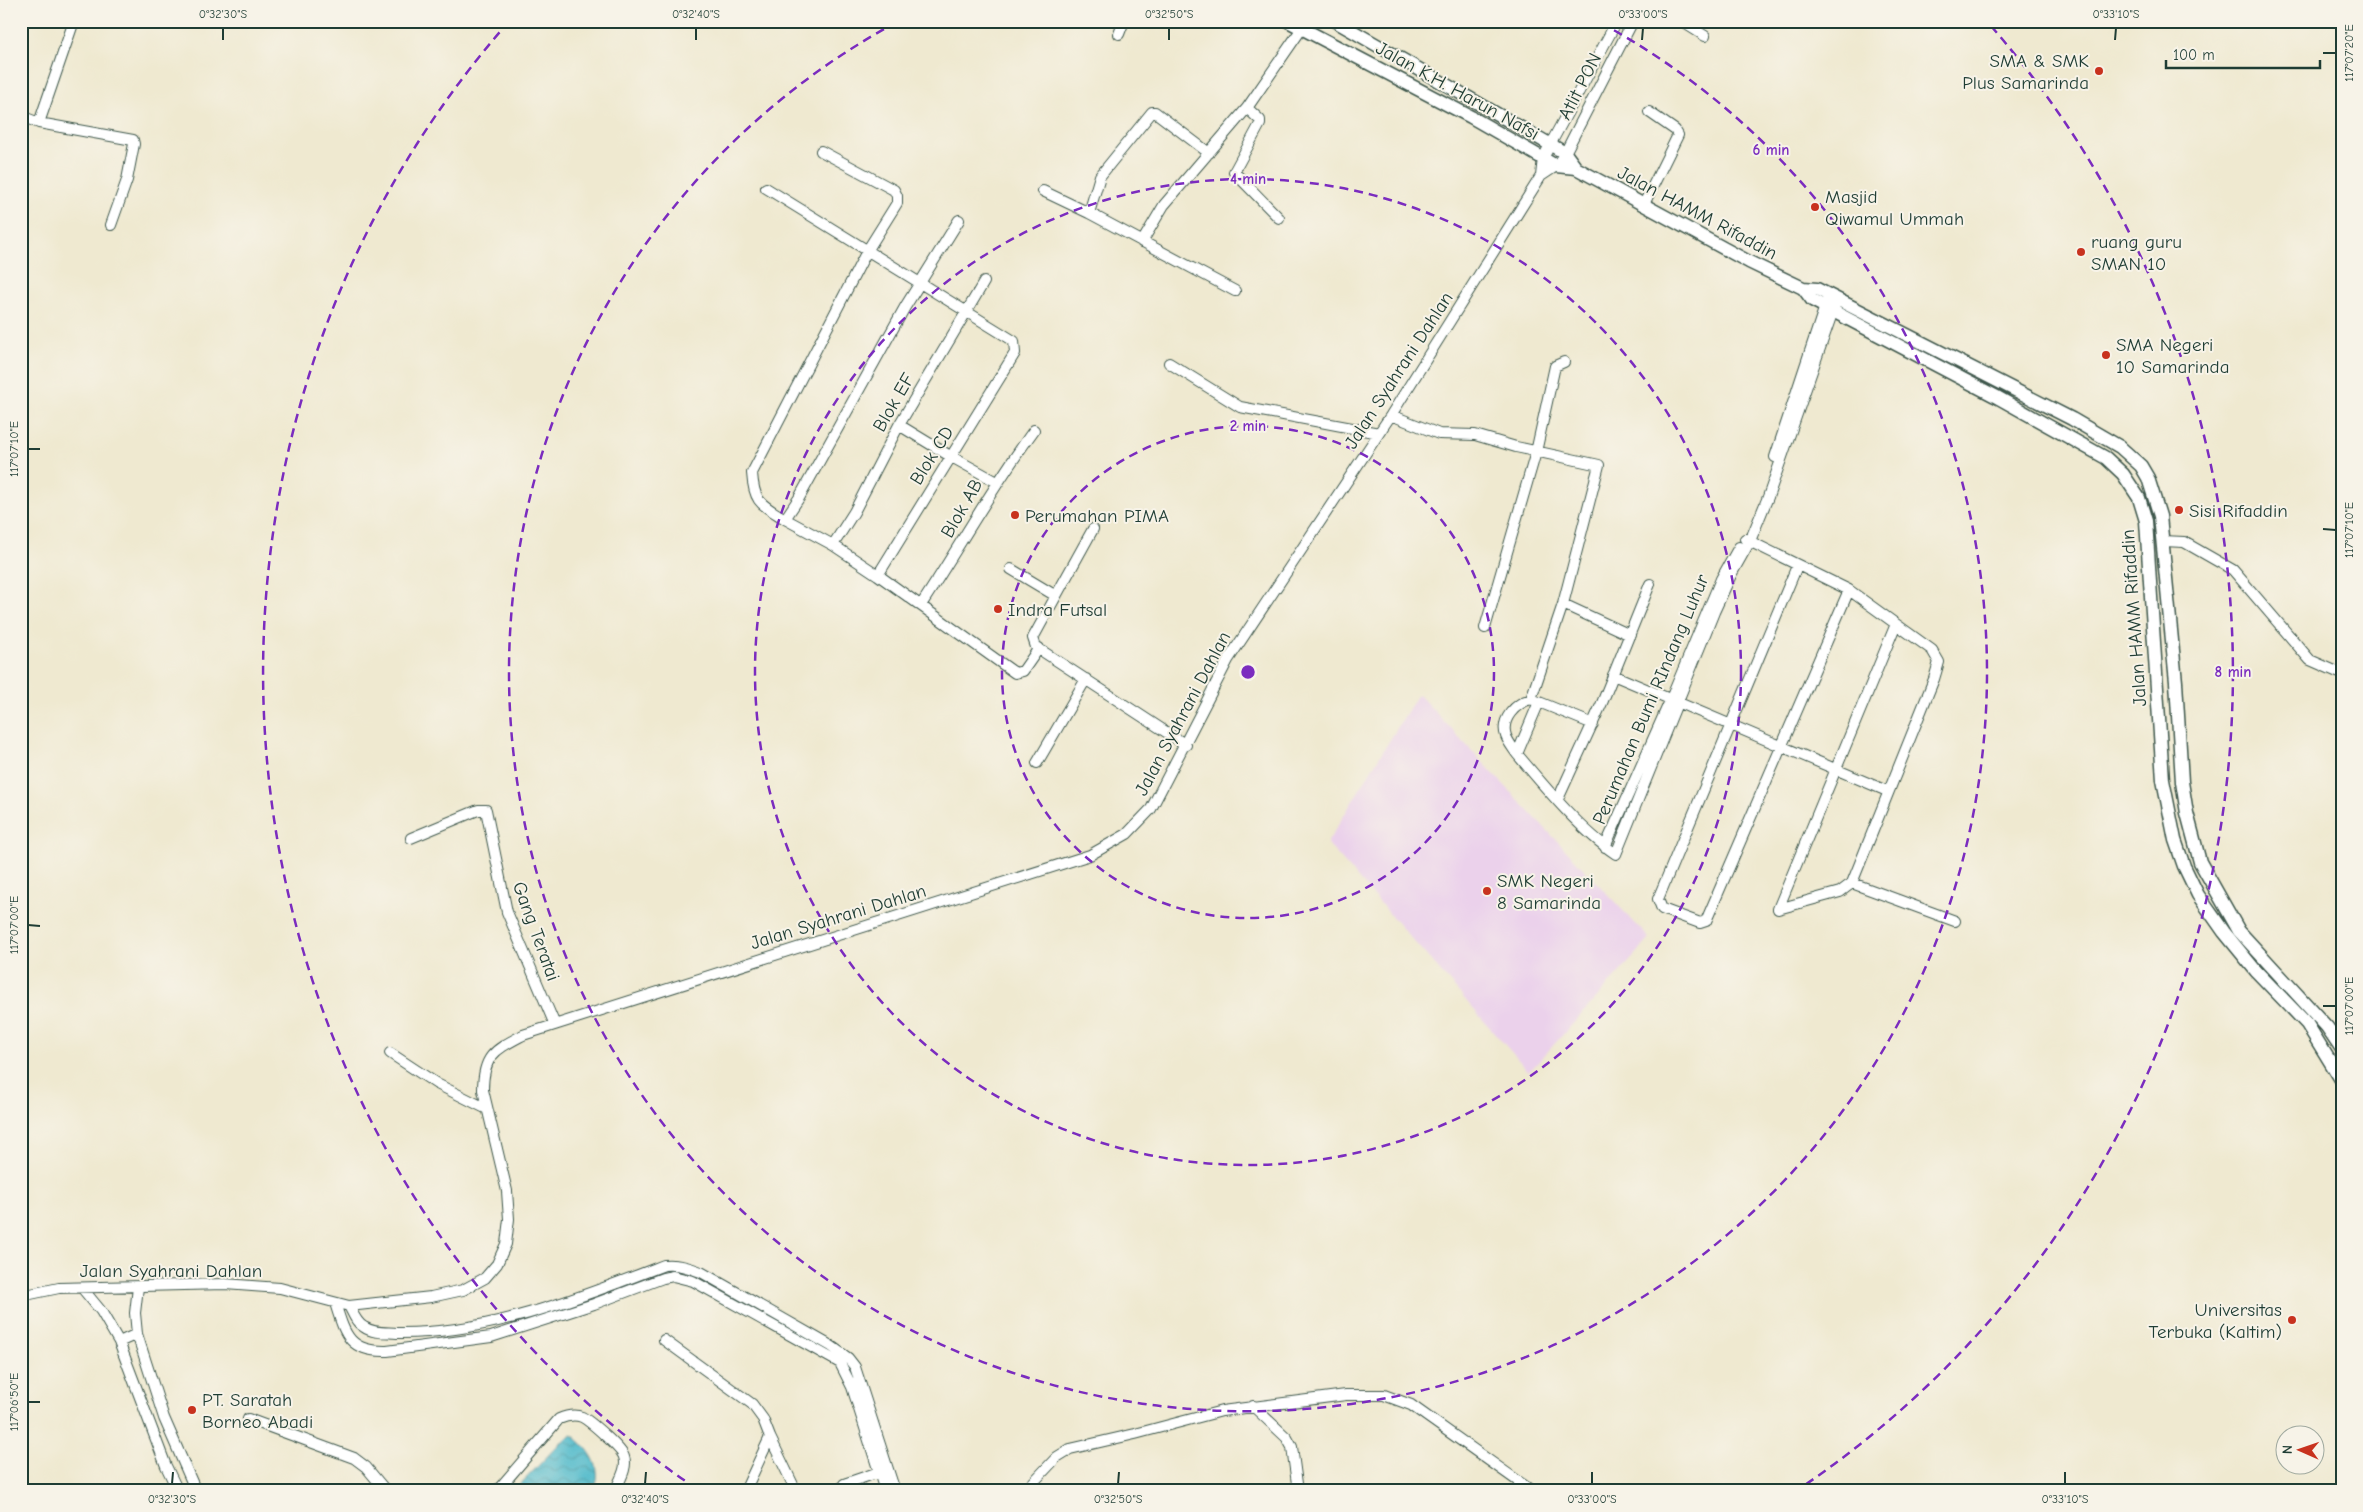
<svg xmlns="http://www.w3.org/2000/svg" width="2363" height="1512" viewBox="0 0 2363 1512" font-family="'Comic Neue',sans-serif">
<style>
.built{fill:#ebd1eb}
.water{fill:url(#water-waves);stroke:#367b7f}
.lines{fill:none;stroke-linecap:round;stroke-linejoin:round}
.minor-casing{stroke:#3e574b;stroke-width:12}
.major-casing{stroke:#3e574b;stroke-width:15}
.minor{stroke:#fff;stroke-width:10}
.major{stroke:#fff;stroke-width:12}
.ticks{fill:none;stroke:#1f3d34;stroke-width:2}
.ring{fill:none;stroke:#7b2cbf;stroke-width:2.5;stroke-dasharray:9 6}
.poi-dot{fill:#c8321e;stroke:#f7f3e8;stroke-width:2}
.labels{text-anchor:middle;stroke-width:4;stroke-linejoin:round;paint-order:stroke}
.poi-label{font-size:19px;fill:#1f3d34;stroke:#f7f3e8;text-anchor:start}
.street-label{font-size:19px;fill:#1f3d34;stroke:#f7f3e8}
.centre{fill:#7b2cbf;stroke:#f7f3e8;stroke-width:2.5}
.ring-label{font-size:15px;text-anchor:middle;font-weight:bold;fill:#7b2cbf;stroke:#f7f3e8;stroke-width:4;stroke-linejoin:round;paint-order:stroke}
.neatline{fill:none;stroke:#1f3d34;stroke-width:2}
.ticks-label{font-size:12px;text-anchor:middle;fill:#1f3d34}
</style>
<defs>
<pattern id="water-waves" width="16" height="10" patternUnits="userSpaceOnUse" patternTransform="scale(1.25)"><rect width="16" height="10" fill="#4eb9ca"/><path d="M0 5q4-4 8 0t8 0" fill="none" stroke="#4098a5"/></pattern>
</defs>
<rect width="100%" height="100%" fill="#f7f3e8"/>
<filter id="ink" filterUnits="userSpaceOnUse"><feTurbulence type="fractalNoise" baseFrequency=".02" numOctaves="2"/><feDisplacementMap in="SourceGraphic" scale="10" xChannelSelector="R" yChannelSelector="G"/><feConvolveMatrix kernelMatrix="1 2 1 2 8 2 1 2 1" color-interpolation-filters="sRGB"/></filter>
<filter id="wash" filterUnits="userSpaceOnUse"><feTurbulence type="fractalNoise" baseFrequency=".0096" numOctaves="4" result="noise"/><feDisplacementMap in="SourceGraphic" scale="20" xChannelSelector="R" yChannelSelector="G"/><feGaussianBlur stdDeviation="1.12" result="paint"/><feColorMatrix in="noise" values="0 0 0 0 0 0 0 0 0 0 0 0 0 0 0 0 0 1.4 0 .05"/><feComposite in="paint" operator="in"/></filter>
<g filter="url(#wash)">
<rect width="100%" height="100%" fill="#efe9d0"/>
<!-- built -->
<path class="built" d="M1418 694 1650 939 1529 1072 1327 843Z"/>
<!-- water -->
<path class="water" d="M572 1435C590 1449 604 1467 594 1491H514L560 1443Z"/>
</g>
<g filter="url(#ink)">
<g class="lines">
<!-- minor casing -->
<g class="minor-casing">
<path id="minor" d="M1681 21 1705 36
M1119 34 1124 21
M1247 108 1260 120V124L1234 172 1279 218
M21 116 39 123 133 140 134 144 127 180 111 225
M39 123 74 21
M1209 153 1155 112H1152L1100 176 1089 213 1235 291
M1541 176 1543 158 1617 21
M766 188 1014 341 1015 353 878 575
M1043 191 1089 213
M1644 204 1678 135 1675 130 1649 112
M1142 242 1164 205 1247 108 1307 21
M984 282 899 425 854 512 833 545 878 575 1015 673 1023 671 1039 648
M1169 363 1240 407 1379 433
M1391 415 1439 434 1475 435 1516 447 1599 465 1563 604 1531 699 1539 702 1517 754C1544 786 1581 831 1616 854L1714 612 1732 573 1750 541 1768 497 1835 305
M899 425 950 456 997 482
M1775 457 1827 300
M785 519C761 504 754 503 752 473L867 251 897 203V196L894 190 821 151
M1745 539 1849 590 1932 650 1939 662 1934 679 1852 883 1840 892 1778 909 1896 624
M2163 541 2184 542 2233 570 2310 660 2342 674
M833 545 785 519 799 498 905 307 959 220
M1797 566 1658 899 1662 909 1700 923 1706 921 1849 590
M1011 569 1056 596 1033 638 1036 647 1186 745
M1056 596 1093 529
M1563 604 1630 635
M921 605C959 547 993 486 1034 430
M1485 628 1536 452 1555 366 1564 362
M1613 675 1887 791
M1539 702 1593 724
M1517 754C1513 748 1508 742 1506 736 1500 719 1516 703 1531 699
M1037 763 1086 679
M1558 799 1602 703 1650 584
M411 838 478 810H486L507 912 555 1025
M1605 847 1670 701 1721 579 1739 547
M1852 883 1955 921
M390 1053 437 1084 487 1109
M138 1287 135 1313 137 1334 164 1418 195 1489
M82 1288 101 1311 119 1342 166 1466 178 1491
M21 1296 59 1288 225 1284 280 1288 349 1306 431 1297 463 1290 485 1278 497 1264 506 1244 509 1219 507 1191 483 1090C483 1055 495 1050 523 1035L1090 855 1127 834 1151 809 1228 660 1391 415 1541 176 1556 166 1565 153 1633 21
M335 1303C345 1335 349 1352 387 1351L491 1337 594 1304 663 1278 673 1276 693 1281 840 1363 852 1387 885 1491
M349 1306C353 1313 356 1323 364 1327 374 1334 387 1332 397 1333 490 1334 579 1298 664 1265 678 1264 688 1267 701 1272L831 1346 848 1358 855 1367 895 1491
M664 1340 752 1404 763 1419 770 1437 745 1491
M119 1342 137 1334
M1253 1406 1287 1438 1292 1447 1298 1491
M248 1419 354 1458 366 1467 386 1491
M770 1437 796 1491
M844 1484 879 1472
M193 1491 201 1489 207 1491
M497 1491 559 1419C566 1416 574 1414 582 1417 590 1421 622 1449 624 1457 628 1468 619 1481 615 1491
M1025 1491 1057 1457 1070 1449 1135 1434 1222 1411 1346 1395H1384L1411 1405 1532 1491"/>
</g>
<!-- major casing -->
<g class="major-casing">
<path id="major" d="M1288 21 1471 117 1556 166 1576 168 1749 262 1803 288 1817 289 2072 419 2120 447 2141 466 2148 478 2160 516 2176 682 2182 782 2187 813 2200 862 2239 931 2327 1027 2342 1049
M1335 21 1565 153 1576 168
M1803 288 1812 300 1995 396 2106 458 2123 474 2139 498 2146 521 2147 536 2163 780 2175 840 2184 866 2198 895 2224 932 2256 971 2307 1024 2342 1081"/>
</g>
<!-- minor -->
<use href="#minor" class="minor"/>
<!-- major -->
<use href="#major" class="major"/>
</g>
</g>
<!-- ticks -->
<path class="ticks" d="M223 40V28M696 40V28M1169 40V28M1642 40 1643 28M2115 40 2116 28M2323 53H2336M28 449H40M2323 529 2336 530M28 925 40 926M2323 1006H2336M28 1402H40M172 1484 173 1472M645 1484 646 1472M1118 1484 1119 1472M1592 1484V1472M2065 1484V1472"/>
<!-- distance rings -->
<g class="ring">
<circle cx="1248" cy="672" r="246"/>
<circle cx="1248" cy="672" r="493"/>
<path d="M1601 23A739 739 0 1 1 895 23"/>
<path d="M697 1489A985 985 0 0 1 505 26M1991 26A985 985 0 0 1 1799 1489"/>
</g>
<!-- markers -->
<g class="poi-dot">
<circle cx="2099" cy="71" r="5"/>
<circle cx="1815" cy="207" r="5"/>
<circle cx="2081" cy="252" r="5"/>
<circle cx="2106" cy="355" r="5"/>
<circle cx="2179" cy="510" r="5"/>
<circle cx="1015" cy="515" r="5"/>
<circle cx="998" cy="609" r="5"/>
<circle cx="1487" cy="891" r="5"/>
<circle cx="2292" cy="1320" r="5"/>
<circle cx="192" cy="1410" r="5"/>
</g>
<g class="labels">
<!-- poi labels -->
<g class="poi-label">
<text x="2089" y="67" text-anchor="end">SMA &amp; SMK<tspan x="2089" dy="22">Plus Samarinda</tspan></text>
<text x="1825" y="203">Masjid<tspan x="1825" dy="22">Qiwamul Ummah</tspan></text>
<text x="2091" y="248">ruang guru<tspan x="2091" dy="22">SMAN 10</tspan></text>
<text x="2116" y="351">SMA Negeri<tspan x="2116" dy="22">10 Samarinda</tspan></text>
<text x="2189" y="517">Sisi Rifaddin</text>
<text x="1025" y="522">Perumahan PIMA</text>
<text x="1008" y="616">Indra Futsal</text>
<text x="1497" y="887">SMK Negeri<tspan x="1497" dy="22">8 Samarinda</tspan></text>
<text x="2282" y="1316" text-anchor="end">Universitas<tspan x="2282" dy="22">Terbuka (Kaltim)</tspan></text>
<text x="202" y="1406">PT. Saratah<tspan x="202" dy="22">Borneo Abadi</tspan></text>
</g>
<!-- street labels -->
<g class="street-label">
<text transform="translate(1579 86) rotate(-63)" y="7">Atlit PON</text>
<text transform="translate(1458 90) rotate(29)" y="7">Jalan K.H. Harun Nafsi</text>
<text transform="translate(1698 212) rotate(28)" y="7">Jalan HAMM Rifaddin</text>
<text transform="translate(1398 370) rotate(-57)" y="7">Jalan Syahrani Dahlan</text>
<text transform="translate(893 402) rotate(-60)" y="7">Blok EF</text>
<text transform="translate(931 455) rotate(-58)" y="7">Blok CD</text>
<text transform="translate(961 508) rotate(-60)" y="7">Blok AB</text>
<text transform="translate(2133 618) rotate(-94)" y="7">Jalan HAMM Rifaddin</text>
<text transform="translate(1650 699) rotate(-67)" y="7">Perumahan Bumi RIndang Luhur</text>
<text transform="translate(1182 713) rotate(-62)" y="7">Jalan Syahrani Dahlan</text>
<text transform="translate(838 916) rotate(-17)" y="7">Jalan Syahrani Dahlan</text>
<text transform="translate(537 931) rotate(70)" y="7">Gang Teratai</text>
<text x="171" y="1277">Jalan Syahrani Dahlan</text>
</g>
</g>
<circle cx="1248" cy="672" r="8" class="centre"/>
<g class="ring-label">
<text x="1771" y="155">6 min</text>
<text x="1248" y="184">4 min</text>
<text x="1248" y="431">2 min</text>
<text x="2233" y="677">8 min</text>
</g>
<!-- margin -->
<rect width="2363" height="1512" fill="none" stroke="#f7f3e8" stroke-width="55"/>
<!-- north arrow -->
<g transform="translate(2300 1450) rotate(272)"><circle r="24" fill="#f7f3e8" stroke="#a1aaa0"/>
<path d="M0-4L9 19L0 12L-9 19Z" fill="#c8321e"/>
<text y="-8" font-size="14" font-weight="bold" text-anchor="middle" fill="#1f3d34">N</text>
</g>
<!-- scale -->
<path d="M2166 60v8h154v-8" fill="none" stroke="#1f3d34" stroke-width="2.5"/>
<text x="2173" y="60" font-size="15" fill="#1f3d34" stroke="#f7f3e8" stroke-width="4" paint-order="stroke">100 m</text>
<rect x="28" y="28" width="2308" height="1456" class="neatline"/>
<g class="ticks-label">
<text x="223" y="18">0°32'30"S</text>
<text x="696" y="18">0°32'40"S</text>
<text x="1169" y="18">0°32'50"S</text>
<text x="1643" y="18">0°33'00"S</text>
<text x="2116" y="18">0°33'10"S</text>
<text transform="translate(2349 53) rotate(-90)" y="4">117°07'20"E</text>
<text transform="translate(14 449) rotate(-90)" y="4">117°07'10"E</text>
<text transform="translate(2349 530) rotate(-90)" y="4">117°07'10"E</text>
<text transform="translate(14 925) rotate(-90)" y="4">117°07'00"E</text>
<text transform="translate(2349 1006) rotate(-90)" y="4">117°07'00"E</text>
<text transform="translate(14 1402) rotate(-90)" y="4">117°06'50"E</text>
<text x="172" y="1503">0°32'30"S</text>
<text x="645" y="1503">0°32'40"S</text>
<text x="1118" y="1503">0°32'50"S</text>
<text x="1592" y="1503">0°33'00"S</text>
<text x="2065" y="1503">0°33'10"S</text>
</g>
</svg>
